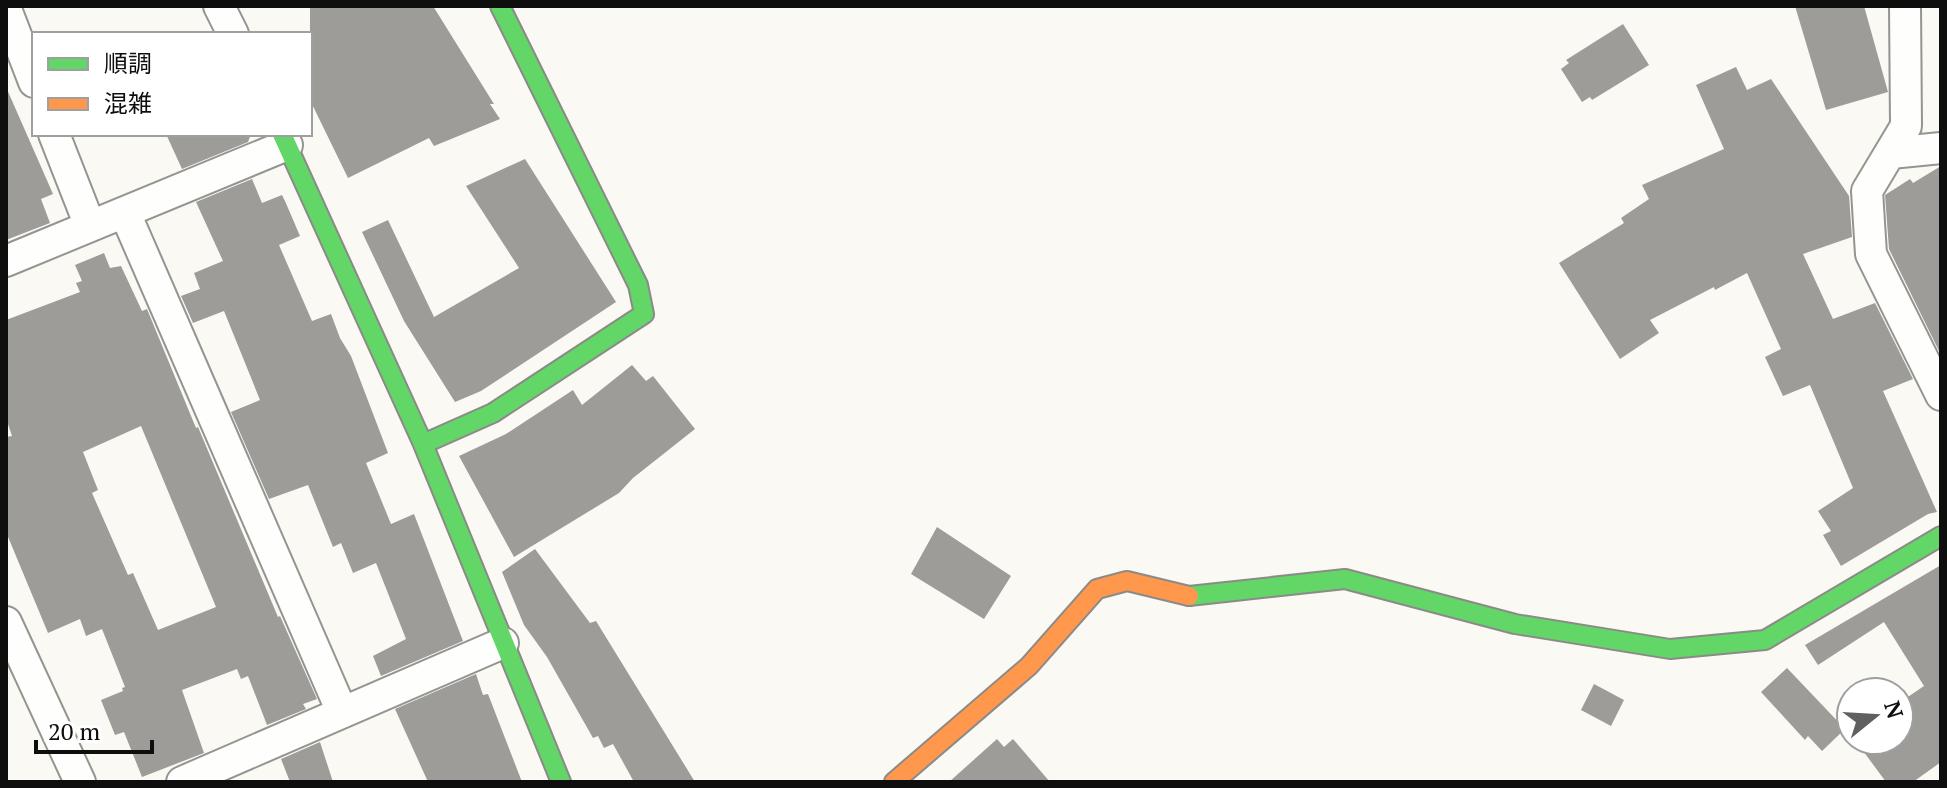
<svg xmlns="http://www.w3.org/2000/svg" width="1947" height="788" viewBox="0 0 1947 788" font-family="'PT Serif','Noto Sans JP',serif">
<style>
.building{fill:#9e9c98;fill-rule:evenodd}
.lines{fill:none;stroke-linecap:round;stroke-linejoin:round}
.street-casing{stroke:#949491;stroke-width:34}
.fast-casing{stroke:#8b8a88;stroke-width:22}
.slow-casing{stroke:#8b8a88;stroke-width:22}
.street{stroke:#fefefd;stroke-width:30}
.fast{stroke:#63d668;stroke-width:18}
.slow{stroke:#ff974d;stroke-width:18}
</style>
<rect width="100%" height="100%" fill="#faf9f3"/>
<!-- building -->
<path class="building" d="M310 6H433L494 104H490L500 119 434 146 429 138 348 178 310 100Z
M1795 6H1864L1888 92 1826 110Z
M1623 24 1649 65 1592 100 1590 97 1582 102 1561 69 1569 63 1566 60Z
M1736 67 1747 90 1771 79 1849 196 1852 237 1803 254 1833 319 1875 303 1913 379 1883 391 1937 512 1928 514 1841 566 1823 535 1831 531 1818 511 1853 488 1810 385 1783 396 1765 357 1781 349 1747 273 1715 290 1714 287 1650 320 1659 333 1620 359 1559 263 1624 223 1621 218 1649 199 1642 185 1724 149 1696 85Z
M6 87 53 194 41 199 50 223 6 240Z
M166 134H251L248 142 182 169Z
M525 159 616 302 481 391 455 402 404 321 362 232 388 220 434 317 519 268 466 186Z
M1941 166V355L1889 249 1885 195 1910 179 1913 183Z
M252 179 262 203 282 195 285 201 300 236 279 245 312 321 331 314 340 338 351 356 388 453 366 463 391 524 414 514 463 641 381 676 373 656 406 639 376 563 353 573 341 543 333 547 308 485 269 499 231 412 260 400 224 311 193 323 181 296 200 289 194 273 223 261 196 202Z
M104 253 110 268 121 266 142 311 147 309 196 428 198 427 278 617 280 616 317 699 303 704 306 709 267 725 248 676 241 679 237 669 182 690 204 753 142 777 124 732 115 735 101 700 123 691 122 688 125 687 102 629 86 636 80 619 48 633 6 532V437L12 436 6 418V320L80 292 76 283 82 281 75 265ZM141 426 216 607 158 630 133 573 128 575 92 493 98 490 83 452Z
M632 365 646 381 653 376 695 429 633 478 619 493 514 557 459 456 506 434 573 390 582 405Z
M937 527 1011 576 984 619 911 574Z
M535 549 590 623 596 621 695 782H634L613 744 604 748 598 736 593 738 547 657 524 625 502 572Z
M1941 565V762L1913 782H1886L1855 740H1899V703L1924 686 1884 622 1818 665 1805 645Z
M1787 668 1845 729 1822 751 1808 736 1805 740 1761 692Z
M476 674 483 695 488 694 522 782H428L395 709Z
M1594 684 1624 700 1611 726 1581 710Z
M997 739 1004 747 1013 739 1050 782H949Z
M320 742 333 782H290L281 759Z"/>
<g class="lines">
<!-- street casing -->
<g class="street-casing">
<path id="street" d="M219 6 233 34
M1905 6 1906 126 1867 191 1871 254 1941 395
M6 9 34 82
M54 134 90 226
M1891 153 1941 148
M125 213 342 712
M6 261 287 145
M6 622 80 782
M182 782 503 643"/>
</g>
<!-- fast casing -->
<g class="fast-casing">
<path id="fast" d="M282 134 423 444 561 782
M423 444 493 413 644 314 638 285 500 6
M1189 596 1345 579 1515 624 1670 649 1765 640 1941 536"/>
</g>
<!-- slow casing -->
<g class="slow-casing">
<path id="slow" d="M894 782 1029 666 1097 589 1127 581 1189 596"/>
</g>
<!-- street -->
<use href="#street" class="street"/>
<!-- fast -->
<use href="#fast" class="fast"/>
<!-- slow -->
<use href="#slow" class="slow"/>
</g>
<!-- border -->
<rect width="1947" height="788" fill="none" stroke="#0e0e0e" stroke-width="16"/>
<!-- legend -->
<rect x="32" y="32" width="280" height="104" fill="#ffffff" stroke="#9f9f9f" stroke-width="2"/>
<rect x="48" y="58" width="40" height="12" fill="#63d668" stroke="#9f9f9f" stroke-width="2"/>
<text x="104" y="72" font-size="24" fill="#0e0e0e">順調</text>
<rect x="48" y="98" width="40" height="12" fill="#ff974d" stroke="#9f9f9f" stroke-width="2"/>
<text x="104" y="112" font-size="24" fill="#0e0e0e">混雑</text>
<!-- north arrow -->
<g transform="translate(1875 716) rotate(72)"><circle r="38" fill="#ffffff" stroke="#9f9f9f" stroke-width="2"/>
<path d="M0-6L14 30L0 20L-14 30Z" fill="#61605e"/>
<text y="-12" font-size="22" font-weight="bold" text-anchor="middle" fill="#0e0e0e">N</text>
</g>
<!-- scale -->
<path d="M36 740v12h116v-12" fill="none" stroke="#0e0e0e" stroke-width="4"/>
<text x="48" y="740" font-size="24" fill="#0e0e0e" stroke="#ffffff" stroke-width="6" paint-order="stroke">20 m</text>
</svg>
